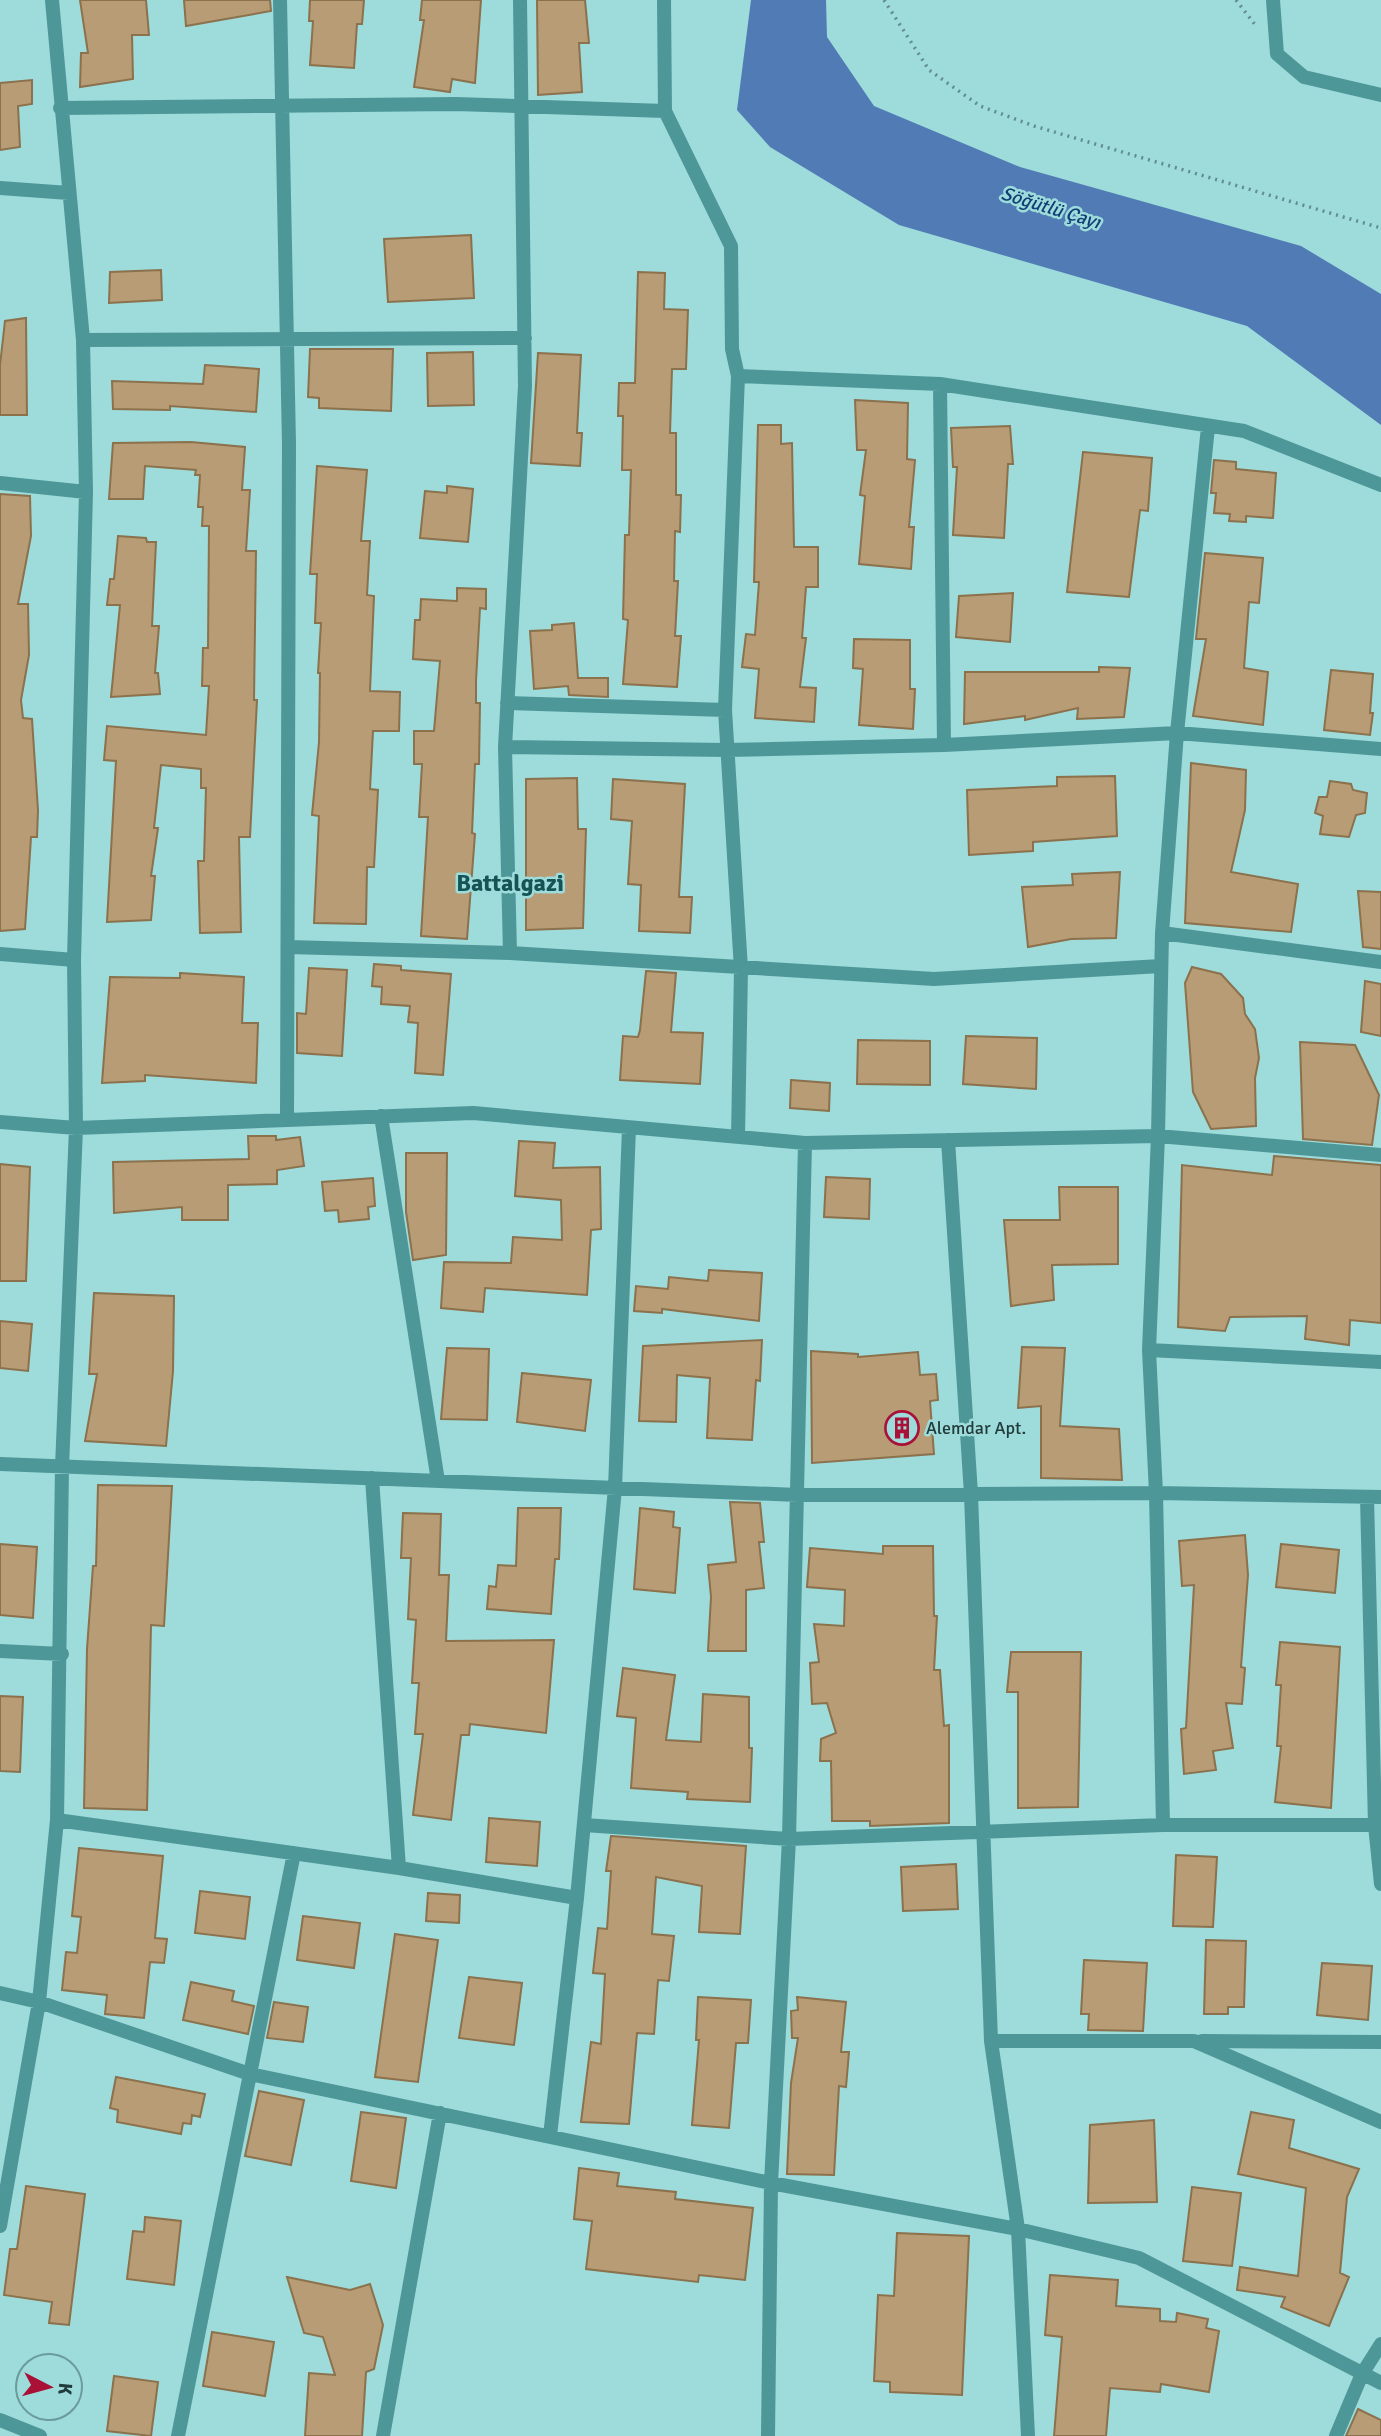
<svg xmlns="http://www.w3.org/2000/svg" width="1381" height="2436" viewBox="0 0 1381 2436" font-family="Signika,sans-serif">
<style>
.water{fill:#507bb5}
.building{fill:#b79c75;stroke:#8b714c;stroke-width:2}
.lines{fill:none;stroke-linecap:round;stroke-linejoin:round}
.path{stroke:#628d8d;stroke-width:3.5;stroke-dasharray:2 5;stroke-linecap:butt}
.street{stroke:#4e9798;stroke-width:14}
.labels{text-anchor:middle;stroke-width:5;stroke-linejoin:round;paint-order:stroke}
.poi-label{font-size:18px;fill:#223b3b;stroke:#9edbdb;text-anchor:start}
.water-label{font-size:19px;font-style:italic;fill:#113e75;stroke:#9edbdb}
.district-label{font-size:24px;font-weight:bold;fill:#145455;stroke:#9edbdb}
</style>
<rect width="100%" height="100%" fill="#9edbdb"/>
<!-- water -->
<path class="water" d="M751 0H826L827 37 874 106 1020 167 1301 246 1381 294V425L1247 326 899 225 770 147 737 110Z"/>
<!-- building -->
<path class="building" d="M80 0H146L149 35H132L133 79 80 87 81 53H88Z
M184 0H270L271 11 186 26Z
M310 0H364L362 24H357L354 68 310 65 313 21H309Z
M422 0H481L475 83 452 79 450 92 414 87 424 20H420Z
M537 0H585L589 43H579L582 92 538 95Z
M32 80V104L18 106 20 147 0 150V83Z
M471 235 474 298 388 302 384 239Z
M161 270 162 300 109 303 110 272Z
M638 272 665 273 664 309 688 310 686 369H672L670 433H676V495H681L680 532 675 531 674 581H678L675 636H681L677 687 623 684 628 620 623 619 625 535H629L631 470H622L623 416H618L619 383H635Z
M26 318 27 415H0V365L5 321Z
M310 349H393L391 411 319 408V398L308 397Z
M473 352 474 405 428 406 427 353Z
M538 353 581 355 577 433H582L580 466 531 463Z
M205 365 259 369 256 412 170 406V410L113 409 112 381 203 384Z
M855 400 908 403 907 459 915 460 909 527H914L911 569 859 564 865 496 860 495 866 450H857Z
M758 425H781V444L792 443 794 547H818V587H806L802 638H806L800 687 816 688 814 722 755 718 759 669 742 667 746 634 755 635 759 582H754Z
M1010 426 1013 464H1008L1004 538 953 535 957 467H953L951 428Z
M191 442 245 447 242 490H250L246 551H256L254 700H257L250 837H239L241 932 200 933 198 861H204L206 788H201V769L161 765 154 828H158L151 876H155L151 920 107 922 116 761 104 760 107 726 206 735 209 686H202L203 648H208L209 526H202L203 507H198L200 475H195L196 470 145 466 143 499H109L113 443Z
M1083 452 1152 458 1148 511 1140 510 1129 597 1067 592Z
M1214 460 1236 462V469L1276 473 1273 518 1246 516V522L1229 521 1230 514 1214 513 1216 493H1211Z
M317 466 367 470 361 541H370L367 595 374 596 370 691 400 692 399 731H373L370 789 378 790 374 867H367L366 924 314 923 319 816 312 815 319 742 320 673H318L321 623H315L317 574H310Z
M447 486 473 489 468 542 420 538 425 491 447 493Z
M0 494 30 496 31 536 18 604H28L29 655 21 700 23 718 32 719 38 810 37 837H31L25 929 0 931Z
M118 536 146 538 147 542H156L152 626H159L155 673H158L160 694 111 697 120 605H107L110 579H114Z
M1205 553 1263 558 1259 603 1249 602 1244 668 1268 672 1263 725 1193 716 1206 639H1196Z
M457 588 486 589V609L480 608 476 681V703H480L479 764H475L472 833 475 834 467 939 421 936 428 817H419L422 764H414V731H434L440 661 413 659 415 620H420L421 599 457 601Z
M1013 593 1010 642 956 637 959 596Z
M574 623 578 678H608V697L569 695 568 686 534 689 530 631 552 630V625Z
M854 639 910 640V689H915L913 729 859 725 863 669 853 668Z
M1099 667 1130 668 1124 717 1077 719 1078 708 1025 720V716L964 724 965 672H1099Z
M1331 670 1373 674 1370 713H1373L1370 735 1324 730Z
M1191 763 1246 770 1245 810 1231 872 1298 884 1291 932 1185 923Z
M1115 776 1117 836 1033 842V851L969 855 967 790 1057 786V777Z
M577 778 578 829H586L583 928 526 930V779Z
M613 779 685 784 679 897H692L690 933 639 931 641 885 628 884 632 821 611 819Z
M1330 781 1351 784 1353 790 1367 793 1365 813 1356 815 1349 837 1320 834 1323 816 1315 813 1319 797H1327Z
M1120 872 1116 938 1071 939 1028 947 1022 887 1073 885 1072 874Z
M1358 891 1381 892V949L1363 947Z
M374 964 401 966V970L451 974 443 1075 415 1073 418 1023 408 1022 410 1006 381 1004 382 987 372 986Z
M1192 967 1221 974 1243 998 1245 1014 1255 1029 1259 1058 1255 1078 1256 1126 1211 1129 1193 1092 1185 983Z
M309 968 347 970 342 1056 297 1053V1013L306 1014Z
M646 971 676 973 671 1032 703 1033 700 1084 620 1080 623 1036 638 1037 640 1030Z
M180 973 244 977 242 1023H258L256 1083 145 1075V1081L102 1083 110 977 180 978Z
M1365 981 1381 984V1036L1361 1032Z
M966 1036 1037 1038 1036 1089 963 1084Z
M858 1040 930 1041V1085L857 1084Z
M1300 1042 1355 1045 1379 1095 1372 1145 1303 1139Z
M791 1080 830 1083 829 1111 790 1108Z
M248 1136H276V1140L300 1137 304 1166 277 1170V1184L228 1185V1220H182V1207L114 1213 113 1162 249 1159Z
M519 1141 555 1143 553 1168 600 1167 601 1229 591 1230 587 1295 485 1288 483 1312 441 1308 444 1262 511 1263 513 1237 562 1240 561 1200 515 1196Z
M406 1153H447L446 1255 413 1260 406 1212Z
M1274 1156 1381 1165V1323L1350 1320 1349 1345 1305 1339 1307 1316 1230 1317 1225 1331 1178 1327 1182 1165 1272 1175Z
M0 1164 30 1167 26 1281H0Z
M826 1177 870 1179 869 1219 824 1217Z
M373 1178 375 1206 368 1207 369 1219 339 1222 338 1210 325 1211 322 1182Z
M1059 1187H1118V1264L1052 1265 1054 1300 1011 1306 1004 1220H1060Z
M709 1270 762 1273 759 1321 662 1309V1313L634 1311 636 1286 668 1289 669 1277 708 1281Z
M94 1293 174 1296 173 1371 166 1446 85 1441 97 1374H89Z
M0 1321 32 1324 28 1371 0 1368Z
M762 1340 760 1381 756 1380 752 1440 707 1438 710 1378 677 1375 676 1422 639 1421 643 1346Z
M1022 1347 1065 1348 1060 1426 1119 1429 1122 1480 1041 1478V1406L1018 1408Z
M447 1348 489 1349 487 1420 441 1419Z
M811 1351 858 1354V1357L918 1352 920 1375 936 1374 938 1400 930 1401 934 1454 812 1463Z
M522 1373 591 1380 585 1431 517 1422Z
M98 1485 172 1486 164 1626 151 1625 147 1810 84 1808 87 1649 93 1566H96Z
M730 1502 760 1503 764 1542H759L764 1588 746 1590V1651H708L711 1597 708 1565 736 1562Z
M518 1508H561L559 1559H555L551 1614 487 1609 489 1586 496 1587 498 1565 516 1566Z
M640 1508 674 1512 673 1527 680 1528 675 1593 634 1589Z
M403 1513 441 1514 439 1575H449L446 1641 554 1640 546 1733 470 1724 469 1735H461L451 1820 413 1815 423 1734H415L419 1683H412L416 1620 408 1619 411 1558H401Z
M1245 1535 1248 1575 1241 1667 1245 1668 1242 1704 1226 1703 1233 1748 1213 1751 1216 1770 1184 1774 1181 1729 1186 1728 1194 1585 1182 1586 1179 1541Z
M0 1544 37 1547 33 1618 0 1615Z
M1281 1544 1339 1550 1335 1593 1276 1587Z
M883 1546H933L934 1616H937L934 1670H940L944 1726 949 1725V1823L870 1826V1821H832L831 1761H820L821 1739 836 1733 827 1703 812 1704 810 1663 819 1662 814 1624 844 1626 845 1590 807 1587 810 1548 883 1554Z
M1280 1642 1340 1647 1331 1808 1275 1802 1281 1746H1277L1281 1685H1276Z
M1011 1652H1081L1078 1807 1018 1808V1692H1007Z
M623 1668 675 1675 666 1740 701 1742 703 1694 749 1697V1748H752L750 1802 687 1799 688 1792 631 1788 636 1718 617 1716Z
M0 1696 23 1697 20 1772 0 1771Z
M489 1818 540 1822 537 1866 486 1862Z
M611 1836 746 1846 740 1934 699 1932 702 1886 656 1877 652 1934 674 1936 669 1981 658 1980 654 2034 637 2033 629 2124 581 2122 591 2042 601 2044 605 1974 593 1973 598 1928 607 1929 611 1871H606Z
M79 1848 163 1856 155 1938 167 1939 164 1963 150 1962 144 2018 105 2014 107 1995 62 1990 66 1952 77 1953 81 1917 72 1916Z
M1176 1855 1217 1857 1213 1927 1173 1926Z
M956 1864 958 1909 903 1911 901 1867Z
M200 1891 250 1897 245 1939 195 1933Z
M428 1893 460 1895 459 1923 426 1921Z
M303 1916 360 1923 354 1968 297 1960Z
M395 1934 438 1940 418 2082 375 2077Z
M1206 1940 1246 1941 1244 2007H1228V2014H1204Z
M1084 1960 1147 1963 1143 2031 1088 2030 1089 2014H1081Z
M1322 1963 1372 1966 1368 2020 1317 2015Z
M469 1977 522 1983 514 2045 459 2038Z
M191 1982 234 1991 232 2001 254 2006 248 2034 183 2020Z
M698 1997 751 2000 748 2043H736L729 2128 692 2125 699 2040H696Z
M797 1997 846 2002 841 2052H849L846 2087 839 2086 834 2175 787 2174 791 2083 798 2038H792L791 2011 798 2010Z
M274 2002 308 2007 303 2042 267 2038Z
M116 2077 205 2094 200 2117 192 2115 191 2124 183 2123 181 2134 117 2122 118 2110 110 2108Z
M259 2091 304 2100 291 2165 245 2156Z
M361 2112 406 2118 396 2188 351 2181Z
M1251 2112 1294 2120 1289 2148 1359 2169 1347 2197 1340 2273 1349 2277 1329 2326 1281 2307 1285 2297 1237 2290 1240 2267 1298 2276 1306 2188 1238 2174Z
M1154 2120 1157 2202 1088 2203 1090 2125Z
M579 2168 619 2173 617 2186 676 2192 675 2199 753 2208 745 2280 699 2275 698 2282 586 2269 592 2221 574 2219Z
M26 2186 85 2194 69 2325 49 2323 52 2302 4 2295 10 2249H17Z
M1192 2187 1241 2193 1232 2266 1183 2261Z
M145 2217 181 2221 174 2285 127 2279 133 2231 144 2232Z
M897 2233 969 2236 962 2395 890 2392V2382L874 2381 878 2295 894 2296Z
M1050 2275 1118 2280 1116 2306 1160 2309V2321L1176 2322 1177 2313 1208 2319 1206 2328 1219 2331 1209 2392 1161 2384 1160 2392 1110 2388 1106 2436H1054L1062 2337 1045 2335Z
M287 2277 350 2290 370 2284 383 2325 374 2369 366 2372 362 2436H305L309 2373 335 2375 323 2337 304 2333Z
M212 2332 274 2342 265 2396 203 2386Z
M114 2376 158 2382 151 2436 107 2431Z
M1358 2409 1381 2420V2436H1346Z"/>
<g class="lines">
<!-- path -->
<path class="path" d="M884 0 929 70 980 106 1034 126 1381 228
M1236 0 1256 26"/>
<!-- street -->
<path class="street" d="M280 0 289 444 287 1120
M664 0 665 111 731 246 732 349 738 376 725 710 741 969 738 1137
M1273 0 1277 54 1304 77 1381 95
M60 108 456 104 665 111
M0 188 69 193
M83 340 525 338
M738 376 940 384 1244 431 1381 485
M940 384 944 745
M0 483 86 492
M507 703 725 710
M505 747 726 750 944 745 1177 733 1381 749
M1162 933 1381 962
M288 947 510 953 934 979 1161 966
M510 953 505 747 525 386 520 0
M0 954 74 960
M381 1116 438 1481
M0 1122 76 1128 473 1113 805 1143 1158 1136 1381 1155
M948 1140 971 1494 991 2041 1018 2229 1028 2436
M1149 1350 1381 1362
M0 1464 798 1495 1156 1493 1381 1497
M372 1478 399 1868
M1367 1497 1375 1825 1381 1884
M0 1651 62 1654
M57 1820 399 1868 577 1898
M584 1825 789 1839 1163 1825H1381
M1163 1825 1156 1493 1149 1350 1158 1136 1162 933 1177 733 1208 427
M0 1993 39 2002 250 2074 771 2183 1018 2229 1139 2258 1381 2383
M991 2041H1194L1381 2122
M1202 2041 1381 2042
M550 2136 577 1898 615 1488 629 1128
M0 2226 39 2002 57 1820 62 1467 76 1128 74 960 86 492 83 340 52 0
M0 2420 40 2436
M178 2436 294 1853
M383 2436 440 2113
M768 2436 771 2183 789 1839 805 1143
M1336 2436 1362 2374 1381 2344"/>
</g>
<!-- icons -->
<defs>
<g id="building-ring" transform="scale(1.75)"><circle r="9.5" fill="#9edbdb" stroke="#a91137" stroke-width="1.5"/><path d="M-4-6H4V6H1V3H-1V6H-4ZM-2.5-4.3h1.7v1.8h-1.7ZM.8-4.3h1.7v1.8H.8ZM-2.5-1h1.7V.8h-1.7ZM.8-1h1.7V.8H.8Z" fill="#a91137"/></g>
</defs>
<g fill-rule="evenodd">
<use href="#building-ring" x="902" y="1428"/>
</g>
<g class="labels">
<!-- poi labels -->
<g class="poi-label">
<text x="926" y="1434">Alemdar Apt.</text>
</g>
<!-- water labels -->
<g class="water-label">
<text transform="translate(1051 207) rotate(17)" y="7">Söğütlü Çayı</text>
</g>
<!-- district labels -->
<g class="district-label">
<text x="510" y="891">Battalgazi</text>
</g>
</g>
<!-- north arrow -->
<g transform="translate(49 2387) rotate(96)"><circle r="33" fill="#9edbdb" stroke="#6c9b9b" stroke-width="2"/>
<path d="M0-5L12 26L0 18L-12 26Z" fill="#a91137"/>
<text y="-10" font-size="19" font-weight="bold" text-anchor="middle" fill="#223b3b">K</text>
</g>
</svg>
